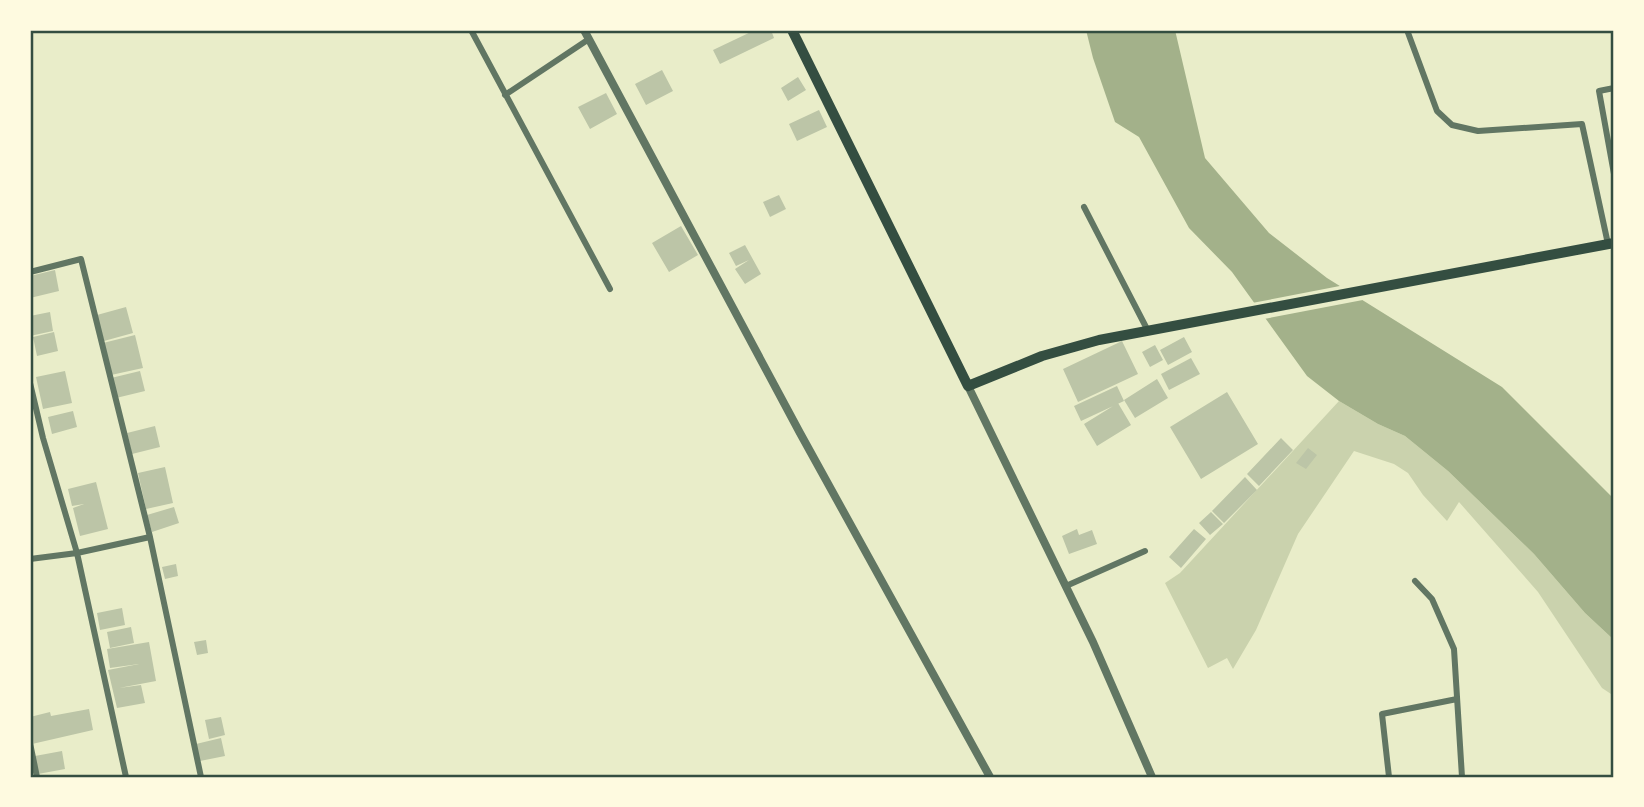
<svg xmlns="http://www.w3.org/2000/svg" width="1644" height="807" viewBox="0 0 1644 807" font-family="'Source Sans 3',sans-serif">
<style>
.green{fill:#cad2ad}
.water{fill:#a3b18a}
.pier{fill:#e9edc9}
.building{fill:#bcc5a7}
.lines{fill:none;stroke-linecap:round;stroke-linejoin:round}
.minor{stroke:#617663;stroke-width:6}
.tertiary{stroke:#617663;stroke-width:8}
.secondary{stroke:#344e41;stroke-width:10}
.neatline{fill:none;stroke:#344e41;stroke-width:2.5}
</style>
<rect width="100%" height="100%" fill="#e9edc9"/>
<!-- green -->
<path class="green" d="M1339 401 1378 424 1405 436 1448 471 1534 554 1585 613 1614 640V696L1602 688 1538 592 1459 502 1447 521 1423 495 1408 473 1394 464 1354 451 1298 534 1256 630 1233 669 1227 658 1208 668 1165 583 1180 573Z"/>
<!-- water -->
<path class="water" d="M1086 30H1175L1205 158 1269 233 1327 278 1502 387 1614 499V640L1585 613 1534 554 1448 471 1405 436 1378 424 1339 401 1307 376 1232 272 1189 228 1139 137 1115 122 1093 58Z"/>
<!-- pier -->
<path class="pier" d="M1345 285 1368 299 1264 319 1252 303Z"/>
<!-- building -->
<path class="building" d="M755 30H771L774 38 720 64 713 50Z
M662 70 673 91 646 105 635 84Z
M798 77 806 90 788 101 781 88Z
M606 93 617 114 590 129 578 107Z
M819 110 827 127 797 141 789 124Z
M779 195 786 209 770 217 763 202Z
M681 226 698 255 669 272 652 243Z
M745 245 761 274 745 284 735 269 749 260 736 266 729 253Z
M55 270 59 291 30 298V276Z
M126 307 133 333 104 341 97 315Z
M50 312 53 331 30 336V316Z
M54 332 58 351 37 356 33 337Z
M135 335 143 368 111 375 103 343Z
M1184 337 1192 352 1168 365 1160 350Z
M1122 341 1138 374 1078 402 1063 369Z
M1155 345 1163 360 1150 367 1142 352Z
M1191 358 1200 374 1169 390 1161 374Z
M65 371 72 403 43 409 36 377Z
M140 371 145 391 116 398 111 378Z
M1157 379 1168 398 1135 418 1124 400Z
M1117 386 1124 401 1081 421 1074 406Z
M1227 392 1258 444 1201 479 1170 427Z
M1118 403 1131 425 1097 446 1084 424Z
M73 411 77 427 52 434 48 417Z
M155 426 160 447 132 454 127 433Z
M1281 438 1293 450 1259 486 1247 474Z
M1308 448 1317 455 1306 469 1296 463Z
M165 467 173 503 146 509 138 473Z
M1245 477 1257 490 1224 523 1212 511Z
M96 482 108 529 80 536 73 508 84 504 72 506 68 489Z
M174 507 179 523 152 532 147 515Z
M1211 512 1223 524 1210 535 1199 523Z
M1077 529 1079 535 1092 530 1097 544 1069 554 1062 536Z
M1194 529 1206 539 1181 568 1169 557Z
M176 564 178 576 165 579 162 567Z
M122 608 125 625 100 630 97 613Z
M131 627 134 643 110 648 107 632Z
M206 640 208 653 197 655 194 642Z
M149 642 156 681 119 688 141 685 145 703 117 708 108 670 139 664 110 668 107 649Z
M89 709 93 730 32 744 30 717 50 712 51 716Z
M221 717 225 735 209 739 205 720Z
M221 738 225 756 200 761 196 744Z
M62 751 65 769 38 774 35 756Z"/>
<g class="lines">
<!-- minor -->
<path class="minor" d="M471 30 610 289
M1407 30 1437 111 1452 125 1478 131 1582 124 1608 244
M1614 88 1599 91 1614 174
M505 95 589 39
M1084 207 1147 329
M30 272 81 259 150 537 201 777
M30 383 43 438 77 553 126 777
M30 559 77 553 150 537
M1415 581 1432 599 1454 649 1462 777
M1066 586 1145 551
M30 743 37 777
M1389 777 1382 714 1457 699"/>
<!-- tertiary -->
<path class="tertiary" d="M584 30 800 433 990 777
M968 386 1093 642 1152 777"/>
<!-- secondary -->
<path class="secondary" d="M792 30 968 386 1042 356 1099 340 1614 243"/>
</g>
<!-- border -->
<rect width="1644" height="807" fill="none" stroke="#fefae0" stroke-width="63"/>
<rect x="32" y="32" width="1580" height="744" class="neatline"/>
</svg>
